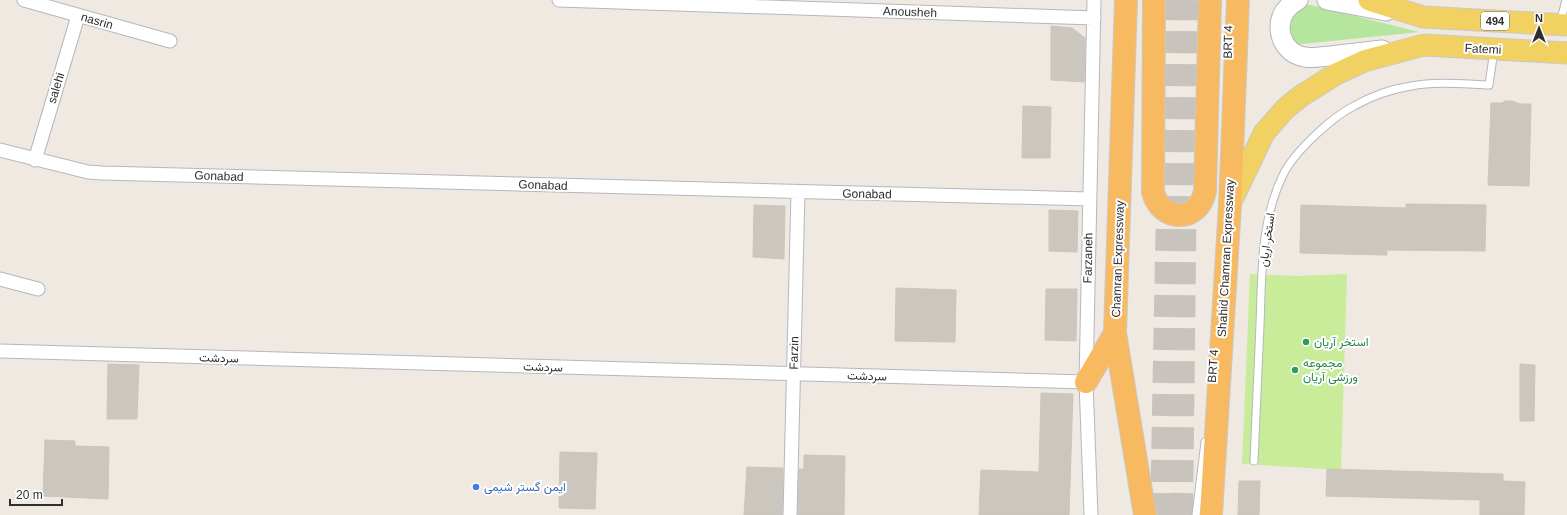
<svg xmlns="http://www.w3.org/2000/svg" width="1567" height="515" viewBox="0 0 1567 515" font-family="Helvetica,Vazirmatn,sans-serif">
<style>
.green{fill:#b6e59e}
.pitch{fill:#c9ec9a}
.building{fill:#cbc7bf;stroke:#cbc5ba}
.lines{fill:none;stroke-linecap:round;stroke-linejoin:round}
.trunk-tunnel{stroke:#c8c4bd;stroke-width:22;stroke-dasharray:22 11;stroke-linecap:butt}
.service-casing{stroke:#b4b7c1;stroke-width:9}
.minor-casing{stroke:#b4b7c1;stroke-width:15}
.secondary-casing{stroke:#b4b7c1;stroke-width:21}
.primary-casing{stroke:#c9c9c9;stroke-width:23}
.trunk-casing{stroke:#c9c9c9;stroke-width:24}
.service{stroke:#fff;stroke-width:7}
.minor{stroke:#fff;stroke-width:13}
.secondary{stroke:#fff;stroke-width:19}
.primary{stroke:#f2d163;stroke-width:21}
.trunk{stroke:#f8ba60;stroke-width:22}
.leisure-dot{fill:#2e9e5b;stroke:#fff;stroke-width:1.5}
.shop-dot{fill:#3f7fe0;stroke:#fff;stroke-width:1.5}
.labels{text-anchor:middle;stroke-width:4;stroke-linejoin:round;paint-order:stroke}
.shield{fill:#fff;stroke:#6d6d6d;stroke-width:1}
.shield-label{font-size:11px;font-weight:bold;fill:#2e2e2e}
.street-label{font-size:12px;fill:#2e2e2e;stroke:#fff}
.leisure-label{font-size:12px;fill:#27864d;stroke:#fff;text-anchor:start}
.shop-label{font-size:12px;fill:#366cbe;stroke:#fff;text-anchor:start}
</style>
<rect width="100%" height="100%" fill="#efe9e1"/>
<!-- green -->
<path class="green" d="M1298 5H1311L1419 32 1293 45 1284 16Z"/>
<!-- pitch -->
<path class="pitch" d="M1250 274 1297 276 1347 274 1341 470 1242 464Z"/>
<!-- building -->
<path class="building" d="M1051 26 1072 28 1085 38 1084 82 1051 80Z
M1505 101H1512L1520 104H1531L1529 186 1488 185 1491 103H1502Z
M1023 106 1051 107 1050 158H1022Z
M1406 204 1486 205 1485 251 1387 250V255L1300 253 1301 205 1406 208Z
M754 205 785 206 784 259 753 257Z
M1049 210 1078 211 1077 252 1049 251Z
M896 288 956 290 955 342 895 341Z
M1046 289H1077L1076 341 1045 340Z
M108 364 139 365 137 419H107Z
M1520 364 1535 365 1534 421H1520Z
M1041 393 1073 394 1069 515H979L981 470 1039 472Z
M45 440 75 441V446L109 447 108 499 43 496Z
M560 452 597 453 595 509 559 508Z
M804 455 845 456 844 515H798L799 469H804Z
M747 467 783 468 782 515H744Z
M1327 469 1503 474V481L1525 482 1524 515H1480V500L1326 496Z
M1239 481H1260L1259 515H1238Z"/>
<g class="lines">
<!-- trunk-tunnel -->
<path class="trunk-tunnel" d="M1161 515 1171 0
M1182 515 1188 0"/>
<!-- service casing -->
<g class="service-casing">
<path id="service" d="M1560 23 1566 0
M1254 461C1256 416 1258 371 1260 325 1262 275 1260 222 1283 175 1294 152 1332 117 1354 106 1370 97 1392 89 1411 86 1436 81 1463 84 1489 85L1494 50
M1196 515 1205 442"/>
</g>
<!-- minor casing -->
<g class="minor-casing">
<path id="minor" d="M24 0 170 41
M559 0 1094 18
M0 150 88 172 102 173 1089 199
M35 160 78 16
M0 279 38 289
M0 351 1086 382
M790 515 798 192
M1091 515 1086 382 1094 0"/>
</g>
<!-- secondary casing -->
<g class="secondary-casing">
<path id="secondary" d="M1298 0C1287 6 1280 14 1280 27 1280 42 1290 55 1305 57 1313 59 1322 56 1330 56 1347 54 1364 52 1382 50
M1327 0 1386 11"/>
</g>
<!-- primary casing -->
<g class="primary-casing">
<path id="primary" d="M1369 0 1423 17 1567 25
M1230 204 1264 133 1285 109 1301 96 1336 74 1364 61 1424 45 1567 53"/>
</g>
<!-- trunk casing -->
<g class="trunk-casing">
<path id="trunk" d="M1126 0 1115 333 1145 515
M1154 0 1153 192C1161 223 1199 223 1205 191L1210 0
M1086 382 1115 333
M1211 515 1230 205 1238 0"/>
</g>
<!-- service -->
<use href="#service" class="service"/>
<!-- minor -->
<use href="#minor" class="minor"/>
<!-- secondary -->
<use href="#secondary" class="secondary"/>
<!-- primary -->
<use href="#primary" class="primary"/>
<!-- trunk -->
<use href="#trunk" class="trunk"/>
</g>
<!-- markers -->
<g class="leisure-dot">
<circle cx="1306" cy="342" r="4"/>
<circle cx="1295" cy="370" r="4"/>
</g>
<circle class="shop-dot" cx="476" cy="487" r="4"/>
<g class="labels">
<!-- shield labels -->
<rect class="shield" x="1481" y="12" width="28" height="18" rx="3"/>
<g class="shield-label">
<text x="1495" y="25">494</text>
</g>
<!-- street labels -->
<g class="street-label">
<text transform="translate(910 12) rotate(2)" y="4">Anousheh</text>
<text transform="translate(97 21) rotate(16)" y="4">nasrin</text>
<text transform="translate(1228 42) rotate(-89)" y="4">BRT 4</text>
<text transform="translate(1483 49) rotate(3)" y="4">Fatemi</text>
<text transform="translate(56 88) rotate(-73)" y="4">salehi</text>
<text transform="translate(219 176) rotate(2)" y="4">Gonabad</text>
<text transform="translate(543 185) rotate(2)" y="4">Gonabad</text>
<text transform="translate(867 194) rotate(1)" y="4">Gonabad</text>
<text transform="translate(1267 240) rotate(-82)" y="4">استخر اریان</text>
<text transform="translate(1088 258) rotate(-89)" y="4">Farzaneh</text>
<text transform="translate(1226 258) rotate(-87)" y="4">Shahid Chamran Expressway</text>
<text transform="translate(1118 259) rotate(-88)" y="4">Chamran Expressway</text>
<text transform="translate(794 353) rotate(-89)" y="4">Farzin</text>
<text transform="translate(219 358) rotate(2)" y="4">سردشت</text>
<text transform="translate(1213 366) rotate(-86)" y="4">BRT 4</text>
<text transform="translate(543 367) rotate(2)" y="4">سردشت</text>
<text transform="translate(867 376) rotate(2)" y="4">سردشت</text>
</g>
<!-- leisure labels -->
<g class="leisure-label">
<text x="1314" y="346">استخر آریان</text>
<text x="1303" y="367">مجموعه<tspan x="1303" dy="14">ورزشی آریان</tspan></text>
</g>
<!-- shop labels -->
<g class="shop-label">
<text x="484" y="491">ایمن گستر شیمی</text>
</g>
</g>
<!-- north arrow -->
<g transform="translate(1539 28)" stroke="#ffffff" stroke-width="3" paint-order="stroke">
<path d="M0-3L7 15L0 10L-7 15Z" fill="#2e2e2e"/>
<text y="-6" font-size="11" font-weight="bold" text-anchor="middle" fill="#2e2e2e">N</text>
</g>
<!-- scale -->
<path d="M10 499v6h52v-6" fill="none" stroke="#2e2e2e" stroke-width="2"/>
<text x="16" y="499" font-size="12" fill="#2e2e2e" stroke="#ffffff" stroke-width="3" paint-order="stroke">20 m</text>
</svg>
